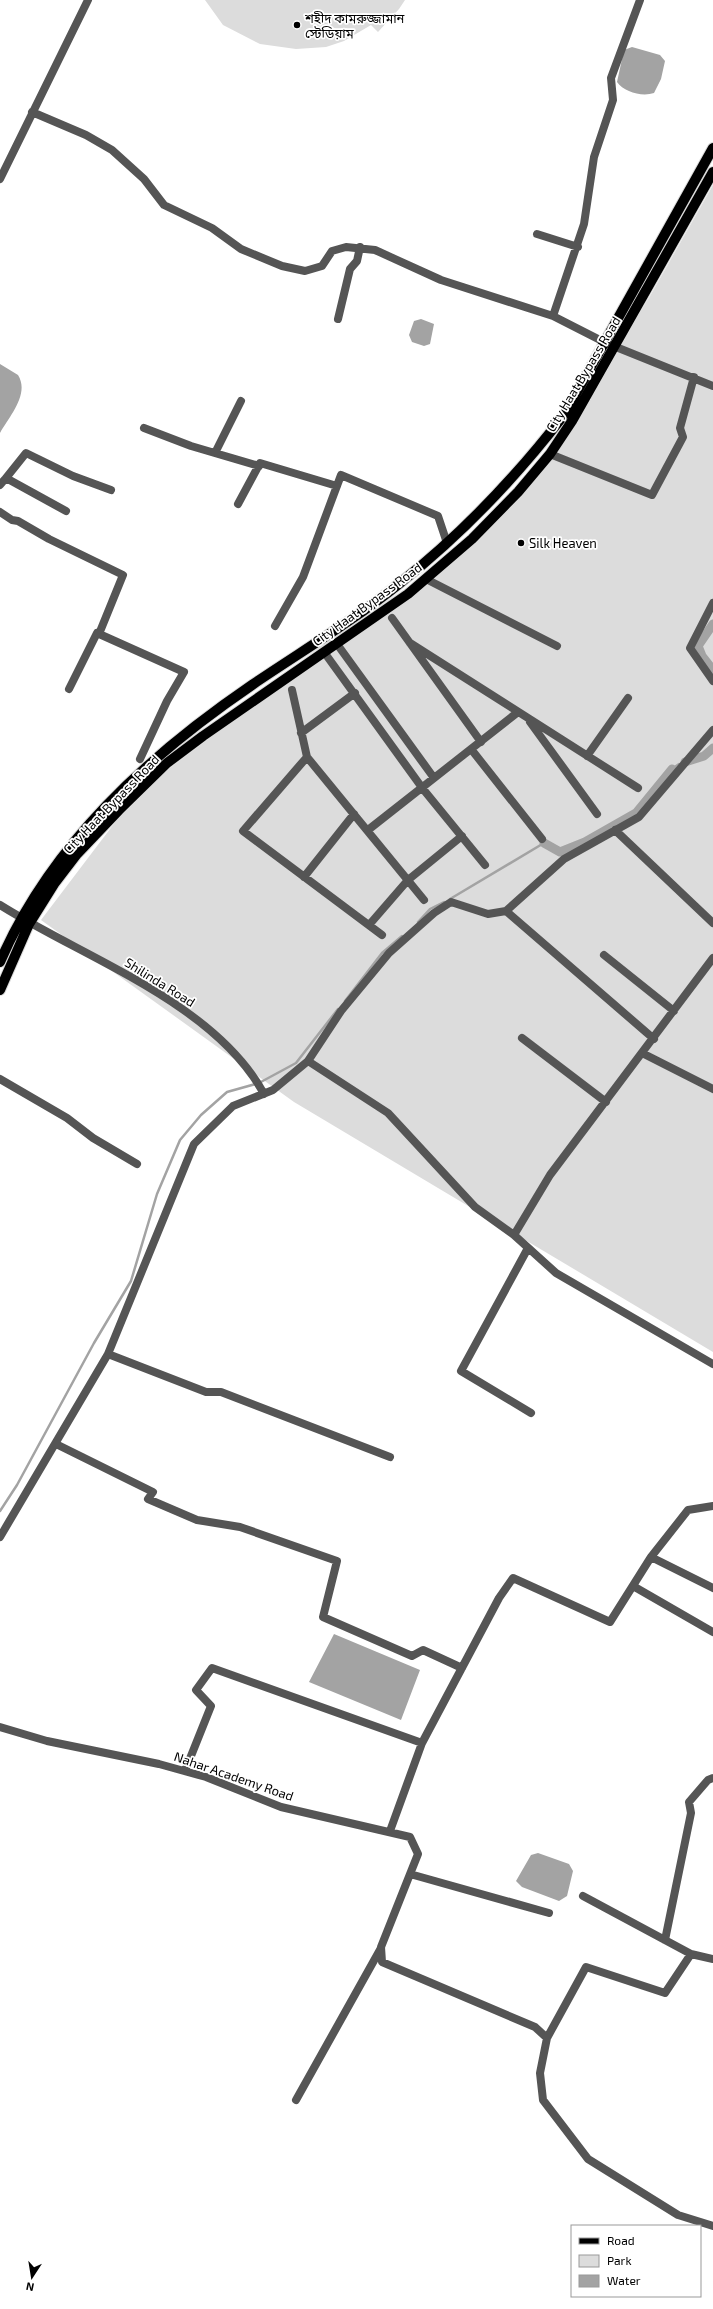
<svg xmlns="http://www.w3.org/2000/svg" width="713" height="2309" viewBox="0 0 713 2309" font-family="'Exo 2','Noto Sans Bengali',sans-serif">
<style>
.green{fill:#dcdcdc}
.water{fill:#a3a3a3}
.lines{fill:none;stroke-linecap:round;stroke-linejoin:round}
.stream{stroke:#a3a3a3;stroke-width:2.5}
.canal{stroke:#a3a3a3;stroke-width:9}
.primary-casing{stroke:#dbdbdb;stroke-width:12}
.street{stroke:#555;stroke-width:8}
.primary{stroke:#000;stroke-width:10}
.poi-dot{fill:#000;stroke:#fff;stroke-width:1.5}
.labels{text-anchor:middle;stroke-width:3.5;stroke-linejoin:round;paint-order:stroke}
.poi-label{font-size:13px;fill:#000;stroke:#fff;text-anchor:start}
.street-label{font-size:13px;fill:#000;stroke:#fff}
</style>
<rect width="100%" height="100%" fill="#fff"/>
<!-- green -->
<path class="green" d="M205 0H405L399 9 378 32 371 25 344 41 326 47 296 49 260 44 223 25Z
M713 185V1352L294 1102 41 920 138 792 287 680 412 591 546 465 650 296Z"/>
<!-- water -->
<path class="water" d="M632 47 660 55 665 61 661 79 654 93C642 97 624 92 617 82L624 50Z
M421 319 434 324 430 344 424 346 412 342 409 335 414 321Z
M0 364 18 375C30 394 9 417 0 433Z
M334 1634 420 1670 401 1720 309 1682Z
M538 1853 569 1864 573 1871 567 1896 559 1901 522 1887 516 1881 531 1855Z"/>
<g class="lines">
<!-- stream -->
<path class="stream" d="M672 769 679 764
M450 899 544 843
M418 922 430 909 444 902
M345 1001 382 953 402 936
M0 1511 17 1485 94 1343 131 1281 157 1194 180 1140 201 1115 227 1092 259 1083 296 1063 338 1009"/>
<!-- canal -->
<path class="canal" d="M713 624 698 646 702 656 713 670
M685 762 704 756 713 748
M544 843 560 852 585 842 636 813 672 769"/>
<!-- primary casing -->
<g class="primary-casing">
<path id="primary" d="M0 962C51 844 148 756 252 685 302 651 353 621 400 583 462 534 516 477 564 415L713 148
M0 990 29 924 54 884 77 854 119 810 167 763 203 736 408 594 472 539 518 492 550 454 572 421 713 172"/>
</g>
<!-- street -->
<path class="street" d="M32 112 86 135 112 150 144 179 164 205 212 228 241 249 282 266 305 271 322 266 332 251 346 247 375 250 441 280 553 316 606 343 713 386
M0 179 88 0
M537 234 578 247
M553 316 584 224 594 157 613 100 611 78 640 0
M338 319 350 269 357 261 360 247
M144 428 191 446 259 466
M215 453 241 401
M550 454 652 495 683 437 680 428 694 377
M0 485 6 478
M238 504 260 463 337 486
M66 511 6 478 26 453 73 476 111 490
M0 512 12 520 18 521 49 539 123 575 99 634
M426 579 557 646
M713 603 690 648 713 681
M392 618 481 742
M275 626 303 577 341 475 438 516 447 543
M410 643 638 788
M337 644 434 778
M324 652 423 789 485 865
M69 689 97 633 184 672 167 701 140 759
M292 690 307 757 424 900
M530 722 597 814
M301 733 355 693
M471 749 542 839
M587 756 628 698
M307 757 243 831 382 935
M368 830 518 712
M615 830 713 923
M304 877 354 814
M0 905C84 958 215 1003 264 1094
M506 911 654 1039
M369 925 408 880 462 836
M604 955 674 1011
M522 1038 606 1102
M642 1053 713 1089
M308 1061 388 1113 475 1207 514 1235 556 1273 713 1364
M0 1079 67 1118 93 1138 137 1164
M514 1235 550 1175 713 958
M528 1248 461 1371 531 1413
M108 1354 206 1392H221L390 1457
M56 1444 153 1492 148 1499 197 1520 240 1527 337 1561 323 1617 412 1656 423 1650 462 1668
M0 1537 108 1354 194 1144 233 1106 273 1090 308 1061 341 1011 389 953 434 913 451 902 488 914 506 911 564 859 639 817 713 730
M651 1557 713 1588
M633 1586 713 1632
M0 1727 47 1741 159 1764 206 1777 281 1807 410 1837 418 1854 381 1947 382 1962 535 2027 547 2038 540 2073 543 2100 588 2159 678 2215 713 2226
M185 1771 211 1706 196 1690 212 1668 422 1743
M390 1831 422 1743 499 1598 513 1578 610 1622 651 1557 688 1510 713 1506
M410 1874 549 1913
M583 1896 691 1954
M665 1940 691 1813 689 1802 708 1780 713 1778
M547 2038 586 1967 665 1993 691 1954 713 1959
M296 2100 381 1948"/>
<!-- primary -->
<use href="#primary" class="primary"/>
</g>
<!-- markers -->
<g class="poi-dot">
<circle cx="297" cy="25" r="4"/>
<circle cx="521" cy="543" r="4"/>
</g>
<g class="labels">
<!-- poi labels -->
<g class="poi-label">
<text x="305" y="23">শহীদ কামরুজ্জামান<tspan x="305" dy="15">স্টেডিয়াম</tspan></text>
<text x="529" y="548">Silk Heaven</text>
</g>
<!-- street labels -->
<g class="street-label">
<text transform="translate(583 374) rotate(-59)" y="5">City Haat Bypass Road</text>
<text transform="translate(367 604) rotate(-36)" y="5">City Haat Bypass Road</text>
<text transform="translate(111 804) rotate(-46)" y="5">City Haat Bypass Road</text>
<text transform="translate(160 982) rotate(32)" y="5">Shilinda Road</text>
<text transform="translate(234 1776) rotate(19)" y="5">Nahar Academy Road</text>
</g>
</g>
<!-- legend -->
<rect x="571" y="2225" width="130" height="72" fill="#ffffff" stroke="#999999"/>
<rect x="579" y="2238" width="20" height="6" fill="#000000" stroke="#999999"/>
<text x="607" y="2245" font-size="12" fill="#000000">Road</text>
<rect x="579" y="2255" width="20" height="12" fill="#dcdcdc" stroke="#999999"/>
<text x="607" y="2265" font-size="12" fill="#000000">Park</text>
<rect x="579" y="2275" width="20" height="12" fill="#a3a3a3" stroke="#999999"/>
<text x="607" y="2285" font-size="12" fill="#000000">Water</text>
<!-- north arrow -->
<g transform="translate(32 2277) rotate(192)" stroke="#ffffff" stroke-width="3" paint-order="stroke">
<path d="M0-3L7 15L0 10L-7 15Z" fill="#000000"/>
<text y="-6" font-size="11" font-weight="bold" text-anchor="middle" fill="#000000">N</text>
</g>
</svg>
